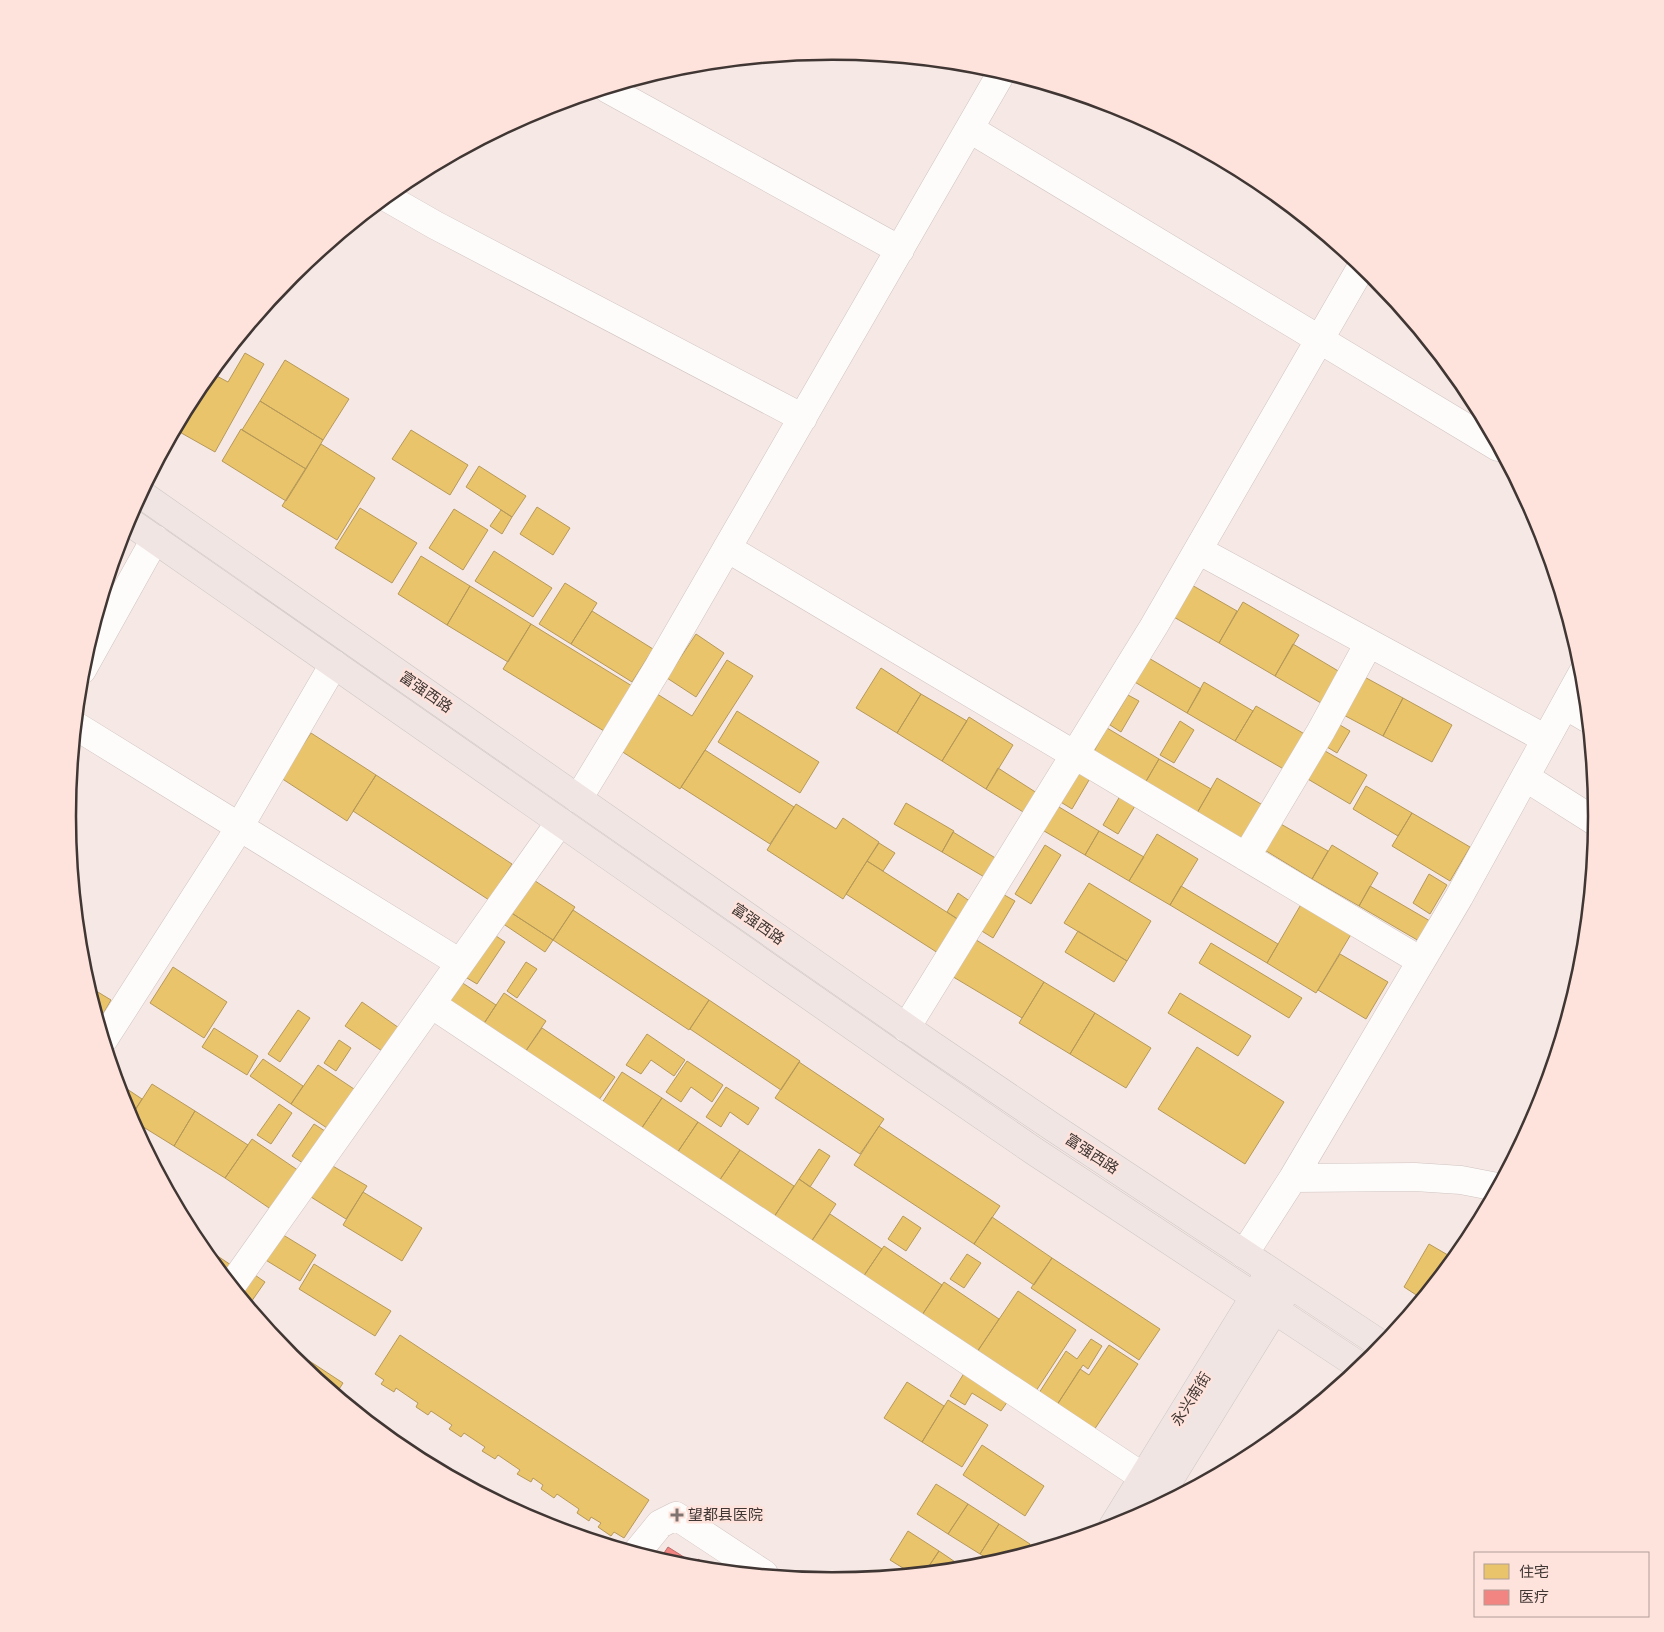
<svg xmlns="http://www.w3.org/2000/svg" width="1664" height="1632" viewBox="0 0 1664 1632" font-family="Commissioner,'Noto Sans SC',sans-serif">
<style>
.homes{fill:#e9c46a;stroke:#b6995a}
.health{fill:#f28482;stroke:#bd6d6a}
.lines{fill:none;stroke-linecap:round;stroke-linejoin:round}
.minor-casing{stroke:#cfc4c1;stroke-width:29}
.major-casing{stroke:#cec7c5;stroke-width:29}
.minor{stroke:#fefcfb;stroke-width:28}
.major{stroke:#f0e5e2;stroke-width:28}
.poi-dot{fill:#807471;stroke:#fee3dc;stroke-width:2}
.labels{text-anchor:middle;stroke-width:5;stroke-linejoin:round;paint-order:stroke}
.street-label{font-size:15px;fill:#403633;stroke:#fee3dc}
.poi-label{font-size:15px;fill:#403633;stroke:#fee3dc;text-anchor:start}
.rim{fill:none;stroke:#403633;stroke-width:2.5}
</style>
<rect width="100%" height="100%" fill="#f6e8e4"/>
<!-- homes -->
<path class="homes" d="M245 353 264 364 215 452 176 430 196 391 200 386 202 388 211 373 228 382Z
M285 360 349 399 323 440 260 401Z
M260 401 323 440 306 469 242 430Z
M241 429 306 469 286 501 222 461Z
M411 430 468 465 450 495 392 459Z
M321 444 375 478 337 540 282 506Z
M479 466 526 496 512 517 466 487Z
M537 507 570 528 553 555 520 534Z
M360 508 417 543 392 583 335 548Z
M454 509 488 530 463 570 429 548Z
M501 510 512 517 502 534 490 526Z
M494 551 552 588 533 617 475 581Z
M421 556 470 586 447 625 398 594Z
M565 583 597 603 571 644 539 624Z
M1190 584 1237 611 1219 643 1172 616Z
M470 586 531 624 508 662 447 625Z
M1243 602 1299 635 1275 676 1219 643Z
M592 611 653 649 632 682 571 644Z
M531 624 632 686 604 731 503 669Z
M696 634 724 653 696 697 667 678Z
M1293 644 1345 675 1326 706 1275 676Z
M1147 657 1201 689 1187 713 1133 681Z
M727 660 753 676 680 789 618 749 654 692 692 716Z
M881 668 921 694 897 733 856 708Z
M1359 674 1403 698 1383 736 1338 712Z
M1204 682 1253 711 1235 741 1187 713Z
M921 694 967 721 942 761 897 733Z
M1128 695 1139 701 1121 732 1110 725Z
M1403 698 1452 725 1432 762 1383 736Z
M1256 706 1308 736 1287 771 1235 741Z
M737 711 819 762 800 793 718 742Z
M969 717 1013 745 986 789 942 761Z
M1180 721 1194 730 1174 763 1160 755Z
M1335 722 1350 731 1337 753 1322 744Z
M1107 728 1159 759 1145 783 1093 753Z
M311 733 376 775 347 821 281 778Z
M1318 747 1367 775 1350 804 1301 775Z
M705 750 794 807 770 844 681 787Z
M1159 759 1211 789 1197 813 1145 783Z
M1078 767 1092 775 1072 809 1059 801Z
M998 768 1040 795 1028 815 986 789Z
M376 775 512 864 489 900 353 811Z
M1217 778 1266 807 1246 842 1197 813Z
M1366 786 1412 813 1398 836 1353 809Z
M1123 791 1138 801 1118 834 1103 825Z
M906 803 954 831 942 852 894 824Z
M796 804 836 829 843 818 879 842 843 899 767 850Z
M1054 804 1099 831 1085 855 1039 828Z
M1412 813 1470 847 1450 881 1392 846Z
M1279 823 1328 851 1312 879 1263 849Z
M1099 831 1144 857 1129 881 1085 855Z
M953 832 997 859 986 878 942 852Z
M1157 834 1198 859 1170 905 1129 881Z
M879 843 895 853 883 871 867 861Z
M1045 845 1061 855 1031 904 1015 894Z
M1332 845 1378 873 1359 906 1312 879Z
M867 861 959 920 938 953 846 894Z
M1429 874 1447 885 1430 914 1413 903Z
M529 877 575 907 553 940 507 910Z
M1089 883 1151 921 1127 961 1064 923Z
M1181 886 1278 944 1267 963 1170 905Z
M1370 886 1430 921 1419 941 1359 906Z
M999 892 1015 901 993 938 977 928Z
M958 893 971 902 959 920 947 912Z
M1303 901 1353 931 1316 993 1267 963Z
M507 910 553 940 545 952 499 921Z
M573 910 709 1000 689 1030 553 940Z
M1078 931 1127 961 1114 982 1065 952Z
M490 932 505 942 477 984 462 975Z
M973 938 1044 982 1022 1018 950 975Z
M1211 943 1302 998 1289 1018 1199 963Z
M1340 954 1388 982 1366 1019 1318 990Z
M526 962 537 969 517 998 507 991Z
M173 967 227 1002 204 1038 150 1003Z
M458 980 496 1005 481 1028 443 1002Z
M1044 982 1095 1013 1070 1054 1019 1023Z
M88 986 111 1000 99 1021Z
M504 993 546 1021 523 1055 481 1028Z
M1180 993 1251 1036 1238 1056 1168 1013Z
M709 1000 800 1061 781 1090 690 1029Z
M362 1002 402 1030 385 1053 345 1026Z
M298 1010 310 1018 280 1062 268 1054Z
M1095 1013 1151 1048 1126 1088 1070 1054Z
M214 1028 258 1056 247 1075 202 1047Z
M542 1028 615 1077 596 1104 523 1055Z
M647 1034 685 1060 674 1076 651 1060 641 1074 626 1065Z
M339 1040 351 1048 336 1071 324 1063Z
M1197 1047 1284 1102 1245 1164 1158 1109Z
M263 1059 303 1086 291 1104 250 1076Z
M687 1061 723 1085 712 1102 691 1087 681 1102 666 1092Z
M799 1062 884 1119 860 1154 775 1098Z
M318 1065 357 1091 330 1130 291 1104Z
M622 1072 662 1098 639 1132 600 1106Z
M118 1083 142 1099 130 1118 125 1108Z
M152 1084 195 1111 174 1146 132 1120 130 1118Z
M726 1087 759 1108 748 1125 730 1112 721 1127 706 1117Z
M662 1098 698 1122 675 1156 639 1132Z
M279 1104 292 1113 271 1144 257 1135Z
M195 1111 248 1145 225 1178 174 1146Z
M698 1122 740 1150 717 1184 675 1156Z
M314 1124 328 1133 306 1165 292 1156Z
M879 1126 1000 1206 974 1244 854 1165Z
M252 1139 302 1173 275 1212 225 1178Z
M819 1149 830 1156 810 1187 799 1179Z
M740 1150 794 1186 772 1220 717 1184Z
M331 1165 367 1186 346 1219 311 1197Z
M799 1179 836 1204 809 1245 772 1220Z
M363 1192 422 1228 402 1261 343 1225Z
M830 1214 882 1249 861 1280 809 1245Z
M903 1216 921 1228 906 1251 888 1239Z
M992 1217 1052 1258 1034 1285 974 1244Z
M280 1233 316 1255 300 1281 264 1259Z
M198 1243 231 1265 224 1275Z
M1429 1244 1453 1258 1421 1298 1404 1287Z
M884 1246 942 1285 920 1318 861 1280Z
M967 1254 981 1263 964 1288 950 1279Z
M1052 1258 1160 1329 1139 1360 1031 1288Z
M314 1264 391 1311 375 1336 299 1289Z
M252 1273 265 1282 249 1305 239 1293Z
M944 1282 999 1319 975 1355 920 1318Z
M1018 1291 1076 1330 1034 1394 975 1355Z
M400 1335 649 1500 624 1538 614 1532 611 1536 598 1527 601 1523 591 1517 589 1521 577 1513 579 1509 557 1494 554 1498 541 1489 543 1485 533 1478 531 1482 517 1474 520 1470 498 1455 495 1459 482 1451 485 1447 464 1433 461 1437 449 1429 452 1425 431 1411 428 1415 416 1407 418 1403 396 1388 394 1392 381 1384 384 1380 375 1374Z
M1091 1339 1102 1346 1088 1369 1083 1365 1055 1408 1037 1396 1066 1351 1077 1359Z
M285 1345 343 1383 336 1394 291 1357 283 1347Z
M1109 1345 1138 1364 1092 1433 1055 1408 1080 1369 1089 1375Z
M966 1370 1010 1398 1001 1411 972 1393 965 1405 950 1396Z
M907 1382 944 1406 922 1442 884 1418Z
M948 1400 988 1425 962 1467 922 1442Z
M982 1445 1044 1486 1025 1516 963 1475Z
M936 1484 968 1504 948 1534 917 1514Z
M968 1504 999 1524 980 1554 948 1534Z
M999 1524 1030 1544 1024 1553 993 1562 980 1554Z
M908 1531 939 1551 925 1572 911 1573 890 1560Z
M939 1551 964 1568 925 1572Z"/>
<!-- health -->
<path class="health" d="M668 1547 695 1564 698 1559 713 1569 683 1566 660 1559Z"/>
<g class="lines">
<!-- minor casing -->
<g class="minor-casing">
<path id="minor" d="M608 89 900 250
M970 129 1498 447
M386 197 435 225 803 418
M727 548 1421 961
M1198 550 1546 739
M82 670 155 539
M1565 705 1587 718
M76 726 460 963
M1525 777 1596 822
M578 799 659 666 1002 72
M1246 857 1321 731 1369 643
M431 1004 1143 1477
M906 1028 1154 626 1362 266
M104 1039 231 841 334 664
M1293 1178 1415 1177 1461 1180 1497 1187
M1244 1254 1293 1178 1459 897 1583 672
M232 1285 560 822
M637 1552 660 1524 676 1516 764 1574"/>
</g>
<!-- major casing -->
<g class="major-casing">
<path id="major" d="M141 494 930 1044 1051 1126 1382 1345
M127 520 913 1068 1034 1151 1361 1367
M1152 1508 1284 1294
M1113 1526 1264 1281"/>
</g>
<!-- minor -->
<use href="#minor" class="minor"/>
<!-- major -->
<use href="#major" class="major"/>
</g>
<!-- markers -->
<path class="poi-dot" d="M674.5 1507.5h5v5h5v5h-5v5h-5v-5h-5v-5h5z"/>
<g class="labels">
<!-- street labels -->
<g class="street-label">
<text transform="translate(426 692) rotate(35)" y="5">富强西路</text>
<text transform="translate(758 924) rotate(35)" y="5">富强西路</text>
<text transform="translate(1092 1154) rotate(33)" y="5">富强西路</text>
<text transform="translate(1191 1399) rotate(-58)" y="5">永兴南街</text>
</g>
<!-- poi labels -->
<g class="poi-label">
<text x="688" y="1520">望都县医院</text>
</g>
</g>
<!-- crop -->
<path d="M0 0H1664V1632H0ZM76 816a756 756 0 1 1 1512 0a756 756 0 1 1-1512 0Z" fill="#fee3dc" fill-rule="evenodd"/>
<path class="rim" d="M76 816a756 756 0 1 1 1512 0a756 756 0 1 1-1512 0Z"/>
<!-- legend -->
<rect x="1474" y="1552" width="175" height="65" fill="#fee3dc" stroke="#b29e98"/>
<rect x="1484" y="1564" width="25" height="15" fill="#e9c46a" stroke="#b29e98"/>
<text x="1519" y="1577" font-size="15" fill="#403633">住宅</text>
<rect x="1484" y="1590" width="25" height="15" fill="#f28482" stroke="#b29e98"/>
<text x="1519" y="1602" font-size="15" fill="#403633">医疗</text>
</svg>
